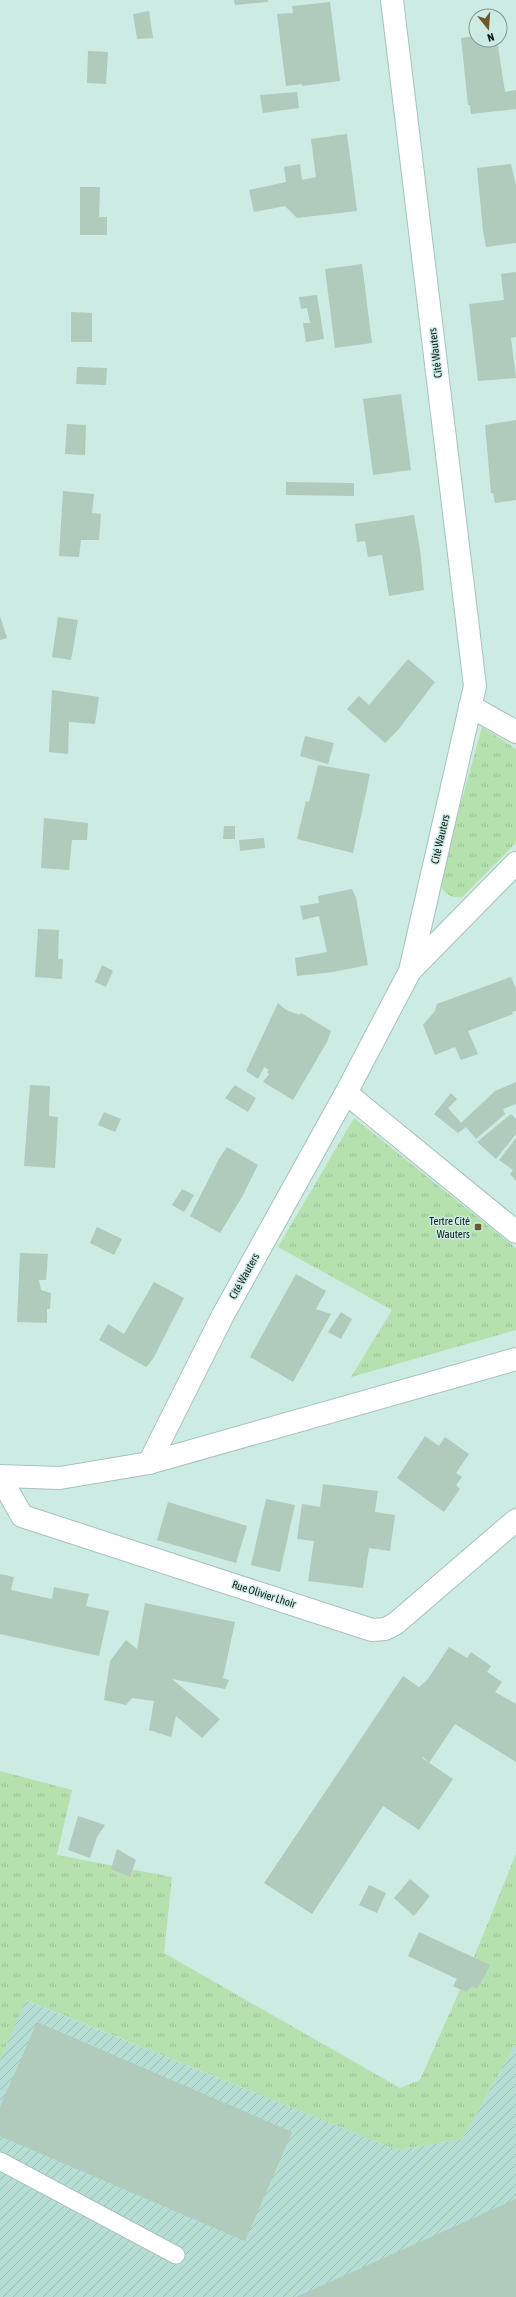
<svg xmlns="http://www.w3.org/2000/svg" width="516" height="2297" viewBox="0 0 516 2297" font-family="'Asap Condensed',sans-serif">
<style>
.industrial{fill:url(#industrial-furrows)}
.grass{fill:url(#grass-tufts)}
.building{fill:#b0cabb}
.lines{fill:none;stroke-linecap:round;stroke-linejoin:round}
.service-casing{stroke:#a5c3bb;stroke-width:19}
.minor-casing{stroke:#a5c3bb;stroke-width:24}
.tertiary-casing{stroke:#a5c3bb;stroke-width:24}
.service{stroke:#fff;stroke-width:17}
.minor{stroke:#fff;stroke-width:22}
.tertiary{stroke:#fff;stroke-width:22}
.poi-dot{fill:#6e5928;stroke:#ccebe3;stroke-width:1.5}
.labels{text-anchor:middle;stroke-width:3;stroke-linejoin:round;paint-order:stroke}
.street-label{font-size:11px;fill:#111c1a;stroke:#ccebe3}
.poi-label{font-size:11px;fill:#111c1a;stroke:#ccebe3;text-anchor:end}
</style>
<defs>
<pattern id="industrial-furrows" width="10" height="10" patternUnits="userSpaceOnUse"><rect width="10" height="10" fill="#b7ded4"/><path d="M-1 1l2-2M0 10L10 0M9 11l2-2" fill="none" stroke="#9cbeb5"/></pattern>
<pattern id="grass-tufts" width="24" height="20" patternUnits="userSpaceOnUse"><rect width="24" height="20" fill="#b5e1af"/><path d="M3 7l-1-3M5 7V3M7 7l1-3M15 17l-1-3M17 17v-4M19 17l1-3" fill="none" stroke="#9bc096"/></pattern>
</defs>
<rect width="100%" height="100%" fill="#ccebe3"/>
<!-- industrial -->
<path class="industrial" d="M25 2000 397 2150 462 2139 516 2043V2297H0V2060Z"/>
<!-- grass -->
<path class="grass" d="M482 727 516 749V843L462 897C449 898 445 894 439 883Z
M354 1118 516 1248V1330L351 1377 392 1310 278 1247Z
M0 1771 72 1790 57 1855 172 1877 164 1953 400 2088 420 2080 467 1974 516 1854V2043L462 2139 397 2150 26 2000 0 2060Z"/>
<!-- building -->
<path class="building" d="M234 0H268V2L235 5Z
M330 2 340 81 302 86V84L286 86 277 14 293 13 292 6Z
M149 11 153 38 137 39 133 14Z
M476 36V40H497L505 92 516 90V109L471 114 470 105H468L461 38Z
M88 51 108 52 106 84 87 83Z
M297 92 299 108 263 113 260 95Z
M347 134 357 211 297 218 285 206 254 212 249 190 286 182 284 167 300 164 302 180 316 177 311 139Z
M511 164 516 185V243L486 247 483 231 477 168Z
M80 187H100L99 217H107V235H80Z
M362 264 372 343 335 348 325 269Z
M516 272V337L511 338 516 378 478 381 469 304 504 300 501 274Z
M317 295 324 339 306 342 303 323H310L307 308 301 309 299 297Z
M71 312 92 313V342H71Z
M77 367 107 368 106 385 76 384Z
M401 394 411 470 373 475 363 399Z
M516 420V500L495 503 493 493H491L485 425Z
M67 424 86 425 85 455 65 454Z
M286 482 354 483V496L286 495Z
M63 491 94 494 92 513 101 514 99 540H81L79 557 59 556Z
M414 515 420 549 424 590 389 596 382 555 368 557 365 541 357 542 355 524Z
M0 616 7 638 0 640Z
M58 617 78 620 71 660 52 657Z
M408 659 435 682 398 730 385 743 347 709 359 696 369 705Z
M52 690 99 697 95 724 69 722 68 754 49 752Z
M305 736 334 743 328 764 300 756Z
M318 765 370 774 353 853 297 839 306 801 309 802Z
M44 818 88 823 87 840H72L69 870 41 868Z
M224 826H235V839H223Z
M264 838 265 848 240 851 239 840Z
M352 889 356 898 368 965 333 972 297 976 295 958 327 952 319 916 303 920 300 906 319 903 318 896Z
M38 929 59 930 58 959H63L62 979 35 977Z
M102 965 113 971 106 987 95 982Z
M511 977 516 989V1011L512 1012 513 1014 468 1031 478 1054 461 1060 455 1047 435 1055 423 1025 435 1011 437 1004Z
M278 1003 286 1010 300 1015 301 1013 331 1031 327 1042 293 1100 263 1082 269 1074 267 1072 269 1070 264 1067 258 1079 246 1071Z
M516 1082V1104L503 1109 505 1114 476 1139 466 1127 458 1133 434 1114 451 1093 457 1099 448 1108 461 1123 495 1091Z
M30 1085 50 1086 49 1116 58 1117 55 1168 24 1166Z
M235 1085 256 1098 248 1112 225 1098Z
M104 1112 121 1119 115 1132 98 1125Z
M511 1114 516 1119V1134L496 1159 477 1142Z
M516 1138V1181L510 1174 513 1170 499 1160Z
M227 1147 258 1165 242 1197 220 1233 190 1216 220 1157Z
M182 1189 194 1195 184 1212 172 1205Z
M97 1227 122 1239 114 1255 90 1243Z
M20 1253 48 1254 46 1280H39L41 1290 51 1293 50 1309H47V1323L17 1322Z
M296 1274 326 1291 316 1309 331 1314 293 1382 250 1357Z
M154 1282 184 1298 153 1359 146 1367 99 1340 108 1324 124 1334Z
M341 1312 352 1319 341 1339 328 1332Z
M425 1436 439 1446 445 1437 469 1454 456 1473 462 1477 456 1485 460 1489 444 1512 397 1478Z
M323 1484 378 1491 375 1512 395 1515 390 1551 369 1548 363 1588 308 1581 314 1541 297 1539 302 1504 320 1507Z
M266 1499 295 1505 280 1572 251 1565Z
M168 1502 247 1526 236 1563 157 1540Z
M0 1574 14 1577 11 1590 52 1599 54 1587 89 1594 86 1606 109 1611 99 1656 0 1634Z
M145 1603 235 1622 223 1678 229 1680 225 1689 172 1679 220 1719 202 1738 176 1716 171 1737 149 1730 154 1701 132 1698 126 1705 104 1700 110 1661 126 1640 137 1649Z
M449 1647 467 1658 471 1652 491 1666 487 1672 502 1682 495 1692 516 1704V1762L455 1724 429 1763 423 1757 422 1758 453 1779 419 1830 383 1806 312 1914 264 1883 403 1676 419 1687 428 1679Z
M78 1816 105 1825 97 1837 90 1858 68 1850Z
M117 1849 136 1860 130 1877 111 1869Z
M410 1879 430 1896 414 1916 394 1898Z
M369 1885 386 1893 377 1913 359 1905Z
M419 1932 490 1965 478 1988 471 1987 466 1992 453 1986 457 1979 408 1956Z
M37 2022 292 2132 245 2241 0 2136V2107Z
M516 2199V2297H296Z"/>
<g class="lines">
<!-- service casing -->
<g class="service-casing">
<path id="service" d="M0 2161 176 2255"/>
</g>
<!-- minor casing -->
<g class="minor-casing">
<path id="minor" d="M470 706 516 732
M410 971 516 863
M346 1093 516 1232
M149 1463 223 1315 346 1093 410 971 475 686 392 0
M0 1477 22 1516 372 1630 385 1629 395 1624 516 1520"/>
</g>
<!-- tertiary casing -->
<g class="tertiary-casing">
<path id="tertiary" d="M0 1476 60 1478 149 1463 516 1359"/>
</g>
<!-- service -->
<use href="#service" class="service"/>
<!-- minor -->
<use href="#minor" class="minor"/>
<!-- tertiary -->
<use href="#tertiary" class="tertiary"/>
</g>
<!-- markers -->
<rect class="poi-dot" x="474" y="1223" width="8" height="8" rx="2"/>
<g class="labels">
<!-- street labels -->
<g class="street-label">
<text transform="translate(435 353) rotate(-97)" y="4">Cité Wauters</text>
<text transform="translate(440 839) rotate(-77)" y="4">Cité Wauters</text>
<text transform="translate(244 1276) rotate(-61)" y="4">Cité Wauters</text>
<text transform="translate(264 1594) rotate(18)" y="4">Rue Olivier Lhoir</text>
</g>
<!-- poi labels -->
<g class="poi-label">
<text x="470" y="1225">Tertre Cité<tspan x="470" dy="13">Wauters</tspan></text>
</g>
</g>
<!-- north arrow -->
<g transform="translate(488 28) rotate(163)"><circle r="19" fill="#ccebe3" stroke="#819893"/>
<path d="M0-3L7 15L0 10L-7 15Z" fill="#6e5928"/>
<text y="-6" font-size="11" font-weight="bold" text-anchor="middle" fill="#111c1a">N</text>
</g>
</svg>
